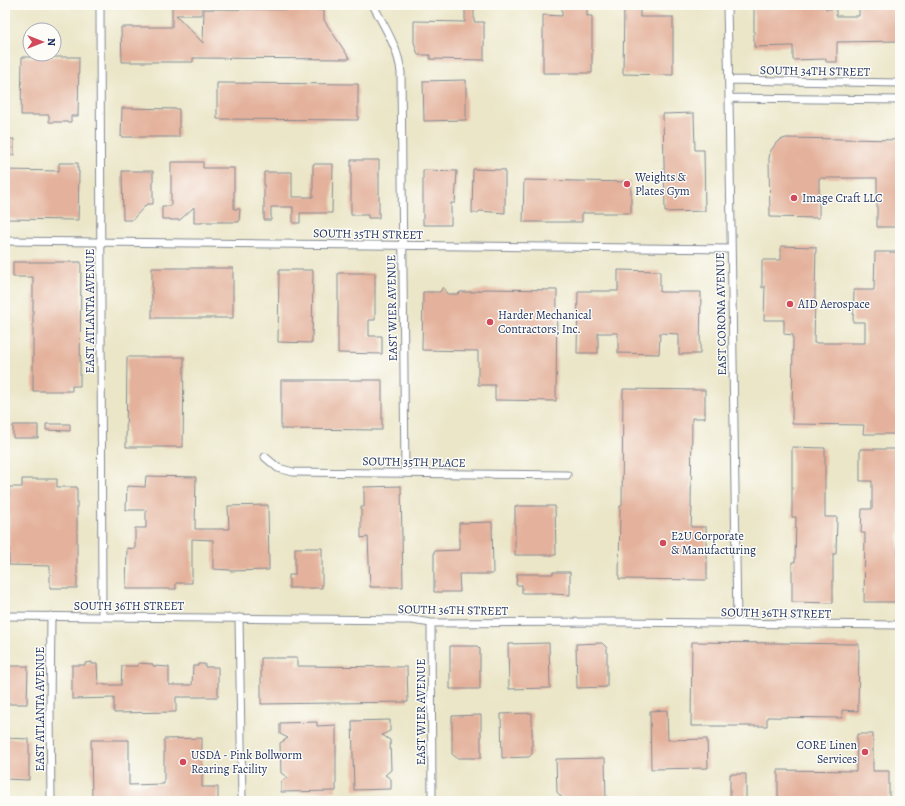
<svg xmlns="http://www.w3.org/2000/svg" width="905" height="806" viewBox="0 0 905 806" font-family="Alegreya,serif">
<style>
.building{fill:#e4b29c}
.lines{fill:none;stroke-linecap:round;stroke-linejoin:round}
.minor-casing{stroke:#838a93;stroke-width:9}
.minor{stroke:#fff;stroke-width:7}
.poi-dot{fill:#d1495b;stroke:#fdfcf7;stroke-width:1.5}
.labels{text-anchor:middle;stroke-width:3;stroke-linejoin:round;paint-order:stroke}
.street-label{font-size:12px;fill:#1b2f5e;stroke:#fdfcf7}
.poi-label{font-size:12px;fill:#1b2f5e;stroke:#fdfcf7;text-anchor:start}
</style>
<rect width="100%" height="100%" fill="#fdfcf7"/>
<filter id="ink" filterUnits="userSpaceOnUse"><feTurbulence type="fractalNoise" baseFrequency=".025" numOctaves="2"/><feDisplacementMap in="SourceGraphic" scale="8" xChannelSelector="R" yChannelSelector="G"/><feConvolveMatrix kernelMatrix="1 2 1 2 8 2 1 2 1" color-interpolation-filters="sRGB"/></filter>
<filter id="wash" filterUnits="userSpaceOnUse"><feTurbulence type="fractalNoise" baseFrequency=".012" numOctaves="4" result="noise"/><feDisplacementMap in="SourceGraphic" scale="16" xChannelSelector="R" yChannelSelector="G"/><feGaussianBlur stdDeviation="0.9" result="paint"/><feColorMatrix in="noise" values="0 0 0 0 0 0 0 0 0 0 0 0 0 0 0 0 0 1.4 0 .05"/><feComposite in="paint" operator="in"/></filter>
<g filter="url(#wash)">
<rect width="100%" height="100%" fill="#ebe6c8"/>
<g id="blocks">
<!-- building -->
<path class="building" d="M172 5H202V15H176L203 43 204 9 324 10V20L350 59 193 58V62H122L121 27H172Z
M465 5H474V22H484V60L430 59V55H418L414 42V21L465 22Z
M562 5H587V16H592V73H543V15L562 16Z
M624 5H640V17H673V75L623 74Z
M754 5H826V9H836V16H859V5H900V41L837 42V62H826V59L793 60V46L754 47Z
M22 57H79L78 116H71V122H49V115H21Z
M466 80V120L424 121 423 81Z
M217 83 358 84V120L217 119Z
M122 108 179 109V137H121Z
M694 113 695 150H704L705 211 665 212 663 114Z
M786 138 900 140V227H877V178H819V218L770 217 769 159 770 152 776 143 780 140Z
M5 139H14V155H5Z
M351 160H379V218H368V215H351Z
M171 162H203V168H234V209H240L239 222H202V223H194V207L180 220H170V219H162V206H171Z
M59 163H78V171H79L78 220 5 219V170L59 171Z
M313 164H333L332 213H300V223H293V207H271V220H264V172H292V197H313Z
M473 169 505 170V213L480 211 477 213H472Z
M423 170 457 171 455 203H451V225H423Z
M122 171H153V204H147L132 220H123Z
M524 180 631 182V213H582V222H523Z
M781 246 816 247 814 343H865V322H853L854 290H874L875 252H900V434H863L864 425 792 424 793 335 784 334V320H764L765 286 762 288V260H781Z
M13 262H81L80 386H72V391H33V277H13Z
M152 268H233V318H152Z
M279 270H313L312 343 278 342Z
M618 270 660 271V292H701L700 354H679V334L660 333 659 354 618 353V333H598V353H577L578 291H618Z
M338 273H375V320H369V336H382V354L338 353Z
M443 287 447 294H458L460 292H474L484 289 557 290 556 401 495 400V385H478V351L422 350 423 292H440Z
M127 357H184L183 447H126Z
M281 380H382V430L281 429Z
M623 389 705 390V418H692L691 508H692L691 527H706V559H707V580L619 579 620 506H622Z
M46 424H70V431L46 430Z
M13 425H38V438H13Z
M792 447 825 448V517H837L836 554H833V603L792 602V562H795L796 517H792Z
M860 449H900V533H898V570H900V602H864L865 533H861L862 509H872V481H860Z
M146 476 196 477 195 529H229L228 506 268 505 269 570 230 571V570L213 569V540L192 539V583H176V589H126L127 548 135 549V528H146V510H126L127 486 145 487Z
M22 479H57V487H77V588H50V566L9 565V487H22Z
M401 486 403 587H370L368 537 361 538V507H364V487Z
M515 506H555L556 555H515Z
M492 522 493 574H459L460 592H434V551L459 550V523Z
M295 548H322V588H289V575H295Z
M553 572H570V595L552 594V593H522V585H516L517 574H553Z
M692 642 859 644 858 711 842 710V718L767 717V726H691Z
M549 643 550 688 509 689 508 644Z
M602 643 607 648V687L577 688 576 644Z
M450 646H477L480 649V689H450Z
M261 658H297V666L407 667 408 702 261 704Z
M92 662V664H97L98 684H104V685H121L122 666H138V663L153 664V666L169 667V685H192L193 666H198V664H205V667H218V697H176V712L114 713V698L72 699V665H85V663Z
M5 666H28L27 704H5Z
M667 710 668 740 707 739 708 768 651 769 650 711Z
M532 713V754L529 757 502 758 501 714Z
M481 715V758H457L452 754V716Z
M390 720V731L382 735 390 740 391 770 385 775 391 779V789L354 790 352 721Z
M317 722V726L336 725V791L281 792V782L287 777 281 773 280 743 288 738 280 734V723Z
M857 734H873V771H889V801H778V770L856 771Z
M5 738 29 739V780L5 779Z
M202 738V787H218V801H92L91 740H129V785L164 784V739Z
M605 758 606 801H565L557 792 556 759Z
M730 774H746V801H730Z"/>
</g>
</g>
<g filter="url(#ink)">
<use href="#blocks" fill-opacity="0" stroke="#838a93" stroke-width="1"/>
<g class="lines">
<!-- minor casing -->
<g class="minor-casing">
<path id="minor" d="M100 5 102 617
M373 5C384 26 399 49 401 73L405 473
M727 5 729 98 737 623
M729 80 900 83
M729 98 900 100
M5 241 731 249
M265 457 278 468 293 472 567 475
M5 616 412 620 431 623 616 622 900 625
M239 618 242 801
M431 623 432 801
M51 801 50 709 51 616"/>
</g>
<!-- minor -->
<use href="#minor" class="minor"/>
</g>
</g>
<!-- markers -->
<g class="poi-dot">
<circle cx="627" cy="184" r="4"/>
<circle cx="794" cy="198" r="4"/>
<circle cx="790" cy="304" r="4"/>
<circle cx="490" cy="322" r="4"/>
<circle cx="663" cy="543" r="4"/>
<circle cx="865" cy="752" r="4"/>
<circle cx="183" cy="762" r="4"/>
</g>
<g class="labels">
<!-- street labels -->
<g class="street-label">
<text transform="translate(815 71) rotate(1)" y="4">SOUTH 34TH STREET</text>
<text transform="translate(368 234) rotate(1)" y="4">SOUTH 35TH STREET</text>
<text transform="translate(392 308) rotate(-91)" y="4">EAST WIER AVENUE</text>
<text transform="translate(90 311) rotate(-90)" y="4">EAST ATLANTA AVENUE</text>
<text transform="translate(721 314) rotate(-91)" y="4">EAST CORONA AVENUE</text>
<text transform="translate(414 462) rotate(1)" y="4">SOUTH 35TH PLACE</text>
<text x="129" y="610">SOUTH 36TH STREET</text>
<text transform="translate(453 610) rotate(1)" y="4">SOUTH 36TH STREET</text>
<text transform="translate(776 613) rotate(1)" y="4">SOUTH 36TH STREET</text>
<text transform="translate(40 709) rotate(-90)" y="4">EAST ATLANTA AVENUE</text>
<text transform="translate(421 712) rotate(-90)" y="4">EAST WIER AVENUE</text>
</g>
<!-- poi labels -->
<g class="poi-label">
<text x="635" y="181">Weights &amp;<tspan x="635" dy="14">Plates Gym</tspan></text>
<text x="802" y="202">Image Craft LLC</text>
<text x="798" y="308">AID Aerospace</text>
<text x="498" y="319">Harder Mechanical<tspan x="498" dy="14">Contractors, Inc.</tspan></text>
<text x="671" y="540">E2U Corporate<tspan x="671" dy="14">&amp; Manufacturing</tspan></text>
<text x="857" y="749" text-anchor="end">CORE Linen<tspan x="857" dy="14">Services</tspan></text>
<text x="191" y="759">USDA - Pink Bollworm<tspan x="191" dy="14">Rearing Facility</tspan></text>
</g>
</g>
<!-- margin -->
<rect width="905" height="806" fill="none" stroke="#fdfcf7" stroke-width="20"/>
<!-- north arrow -->
<g transform="translate(42 42) rotate(90)"><circle r="19" fill="#fdfcf7" stroke="#a3aaba"/>
<path d="M0-3L7 15L0 10L-7 15Z" fill="#d1495b"/>
<text y="-6" font-size="11" font-weight="bold" text-anchor="middle" fill="#1b2f5e">N</text>
</g>
</svg>
